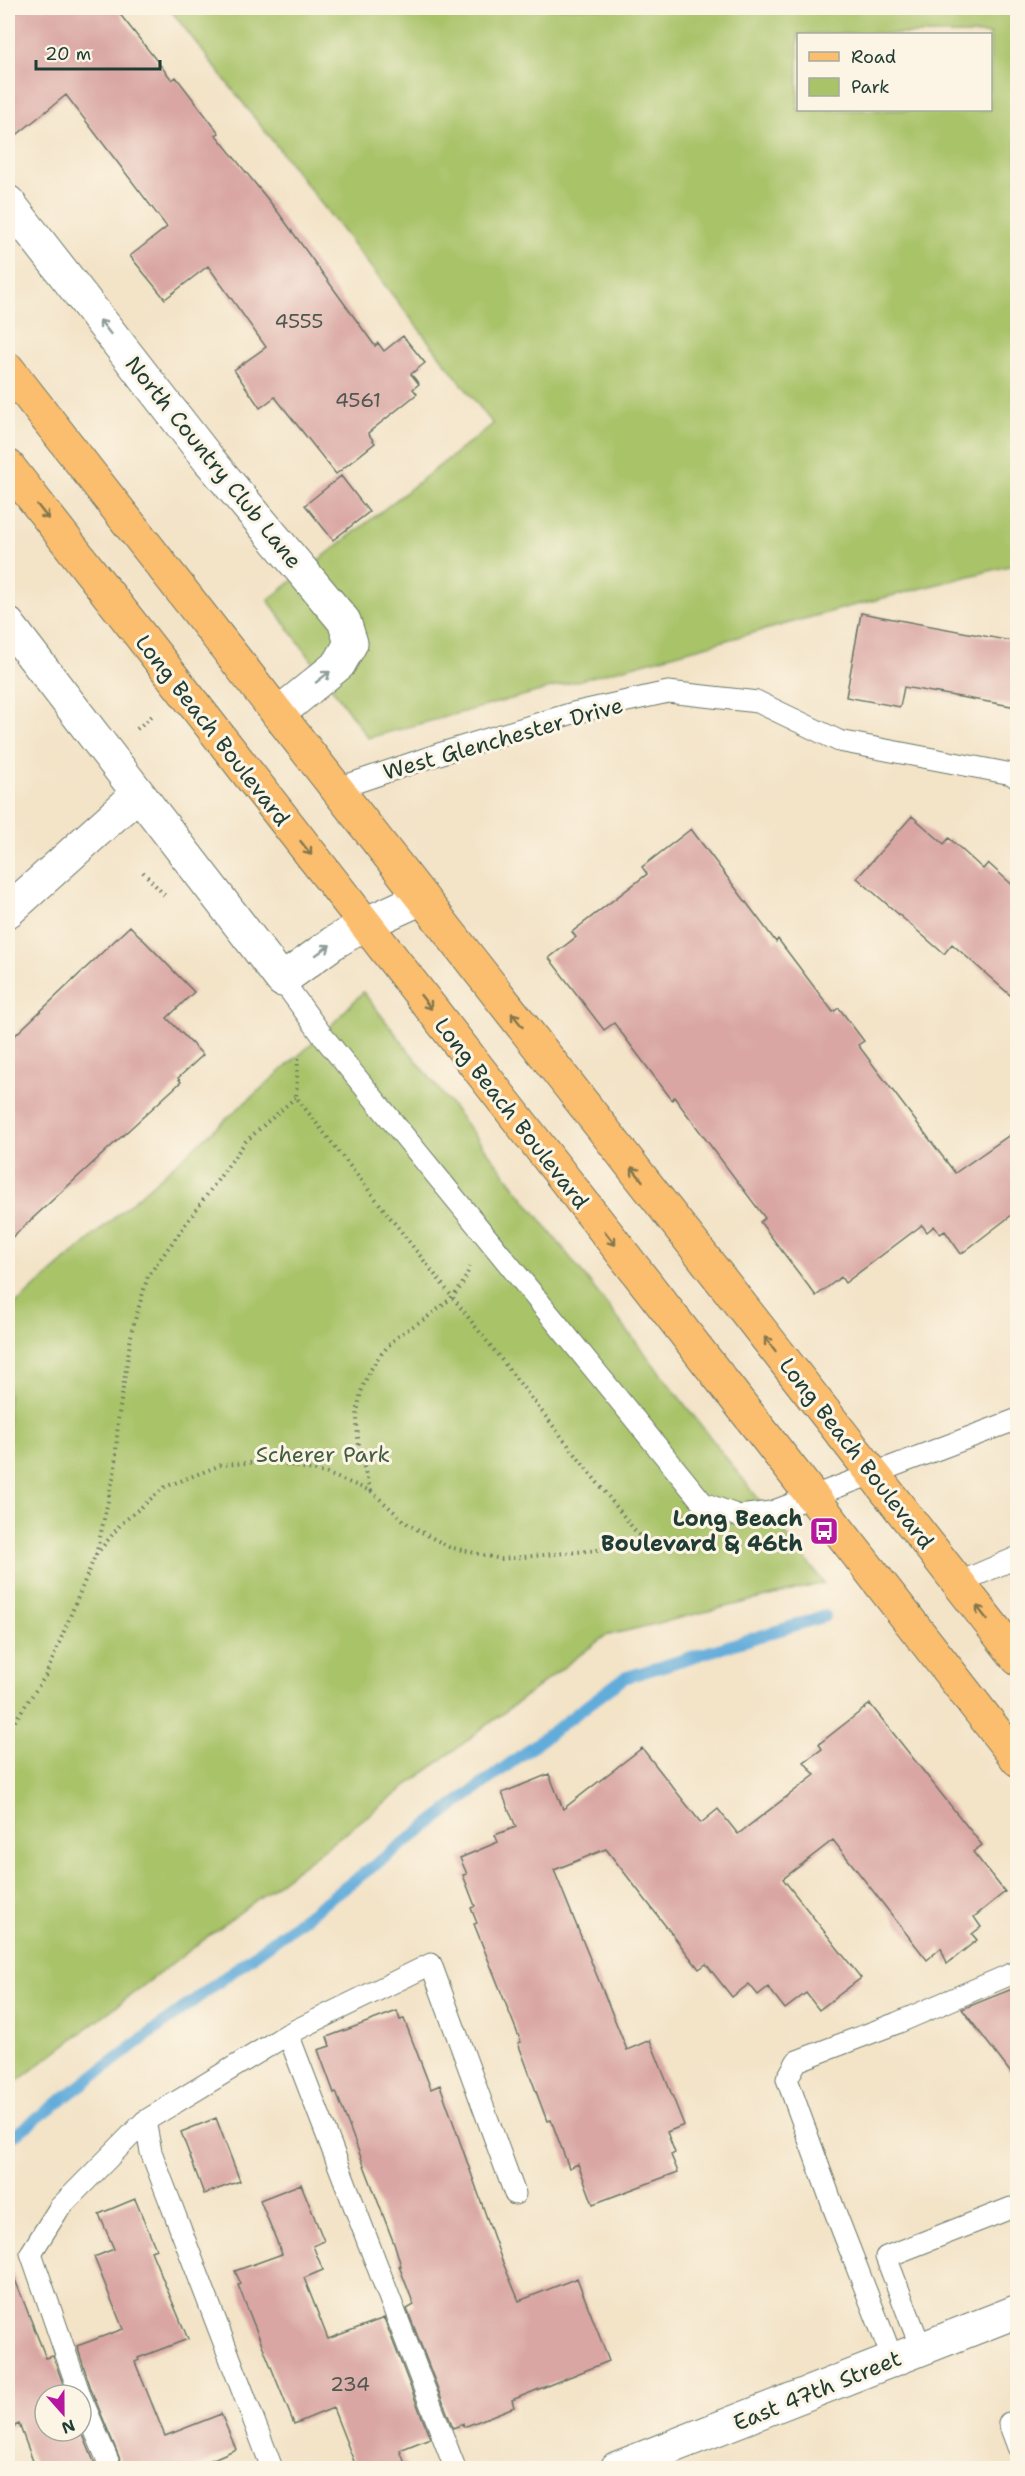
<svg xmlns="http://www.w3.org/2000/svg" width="1025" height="2476" viewBox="0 0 1025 2476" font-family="'Shantell Sans',sans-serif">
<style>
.green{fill:#a9c369;stroke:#64804e;stroke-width:1.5;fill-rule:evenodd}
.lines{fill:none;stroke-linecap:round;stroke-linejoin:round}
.stream{stroke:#62acda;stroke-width:12}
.building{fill:#d9a6a3}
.lane-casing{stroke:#697767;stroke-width:23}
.street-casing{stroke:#697767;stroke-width:35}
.primary-casing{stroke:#697767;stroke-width:35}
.path{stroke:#697767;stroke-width:4;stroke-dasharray:1.5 4.5;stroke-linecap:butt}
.lane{stroke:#fff;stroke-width:21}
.street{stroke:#fff;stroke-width:33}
.primary{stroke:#fbbd6e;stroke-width:33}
.oneway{stroke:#8f9e9a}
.oneway2{stroke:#82774e}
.labels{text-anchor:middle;stroke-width:6;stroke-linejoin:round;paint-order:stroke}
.number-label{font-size:20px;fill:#4e5750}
.street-label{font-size:22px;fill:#1f3d34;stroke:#fcf5e5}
.park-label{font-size:22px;fill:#425e41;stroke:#fcf5e5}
.poi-label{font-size:22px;font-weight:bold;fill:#1f3d34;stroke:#fcf5e5;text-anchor:end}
</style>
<rect width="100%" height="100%" fill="#fcf5e5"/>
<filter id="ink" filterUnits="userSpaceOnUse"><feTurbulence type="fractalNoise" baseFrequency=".0167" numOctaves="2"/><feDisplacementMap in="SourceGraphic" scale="12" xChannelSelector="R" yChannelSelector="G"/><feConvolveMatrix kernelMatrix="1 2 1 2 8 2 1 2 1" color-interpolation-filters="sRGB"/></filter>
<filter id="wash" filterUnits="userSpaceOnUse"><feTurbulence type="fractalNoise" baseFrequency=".008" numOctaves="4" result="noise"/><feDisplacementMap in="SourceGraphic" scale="24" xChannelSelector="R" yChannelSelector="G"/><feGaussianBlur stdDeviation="1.35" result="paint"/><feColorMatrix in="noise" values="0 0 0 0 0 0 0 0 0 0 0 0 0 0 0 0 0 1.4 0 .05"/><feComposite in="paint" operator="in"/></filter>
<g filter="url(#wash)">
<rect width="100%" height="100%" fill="#f3e3c7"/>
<!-- green -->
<path class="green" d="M169 8H1017V564L848 607 368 738 268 600 493 424ZM798 34H990V110H798Z
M363 992 824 1583 605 1636 8 2088V1311L322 1035Z"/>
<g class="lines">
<!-- stream -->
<path class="stream" d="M8 2140 624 1678 825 1616"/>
</g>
<g id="blocks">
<!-- building -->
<path class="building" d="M8 8H115L172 80 176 77 219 133 216 135 278 212 375 346 378 343 384 351 403 336 425 363 411 374 419 384 413 389 417 394 368 433 375 443 336 474 275 397 260 408 234 370 266 347 208 266 165 299 130 256 167 227 66 95 8 142Z
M341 476 369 512 333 540 305 505Z
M861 613 1017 642V707L904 687 900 707 846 697Z
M912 816 944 844 949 838 983 869 988 863 1017 889V1001L952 944 944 954 857 878Z
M691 829 776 942 778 939 833 1012 839 1008 864 1041 858 1045 955 1173 1017 1130V1211L961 1254 945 1231 940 1234 934 1226 927 1232 922 1225 845 1283 841 1277 816 1296 760 1222 765 1218 674 1097 672 1100 614 1023 604 1030 549 958 576 937 572 932 647 874 642 867Z
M130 926 194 992 167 1018 203 1055 178 1078 181 1082 8 1241V1042Z
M870 1704 982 1845 973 1852 1005 1892 974 1917 981 1927 972 1934 977 1940 947 1964 941 1948 927 1960 833 1840 783 1879 861 1978 819 2010 806 1993 785 2009 768 1987 758 1995 749 1984 732 1997 706 1964 699 1969 606 1849 554 1870 627 2050 650 2040 684 2125 667 2132 675 2153 671 2155 678 2172 593 2204 578 2164 569 2168 551 2120 547 2121 518 2043 521 2042 474 1924 477 1923 471 1908 475 1906 463 1875 467 1874 460 1858 498 1842 495 1835 516 1827 502 1793 549 1774 563 1809 642 1748 701 1823 718 1809 738 1834 815 1775 804 1762 822 1749 819 1744Z
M1017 1987V2081L962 2009Z
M397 2011 400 2020 404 2019 431 2089 440 2085 501 2258 519 2301 577 2278 609 2361 512 2400 514 2407 464 2427 463 2424 453 2428 407 2309 414 2305 399 2266H401L396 2249 336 2092 334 2093 318 2050 330 2046 327 2037Z
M216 2118 240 2181 204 2194 181 2132Z
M301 2184 324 2241 313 2246 323 2270 304 2278 328 2339 384 2318 430 2438 400 2450 407 2469H357L333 2408 294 2424 238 2285 241 2284 235 2271 282 2254 260 2200Z
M135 2199 156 2249 151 2251 188 2339 138 2358 139 2360 135 2362 165 2436 221 2414 236 2449 191 2469H124L92 2392 77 2346 123 2329 94 2257 114 2249 99 2214Z
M8 2267H10L46 2358 53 2356 67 2395H45V2431L81 2430 97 2469H36L19 2424 8 2429Z"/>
</g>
</g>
<g filter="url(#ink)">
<use href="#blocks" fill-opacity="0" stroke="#697767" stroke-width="1.5"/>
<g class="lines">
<!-- lane casing -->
<g class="lane-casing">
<path id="lane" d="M336 789 442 753 573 713 668 692 758 702 839 741 1012 774 1018 779
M282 980 322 1035 703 1503 739 1516 771 1512 1018 1419
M958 1583 1018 1557
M288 2034 431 1964 515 2194
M921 2348 886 2257 1011 2208
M893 2360 834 2209 787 2079 797 2061 897 2023 1018 1971
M80 2395 31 2253 60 2207 145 2121
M81 2398 111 2468
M1009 2423 1018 2447
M272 2468 151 2152 145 2121 288 2034 455 2468"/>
</g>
<!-- street casing -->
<g class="street-casing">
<path id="street" d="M8 202 209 460 344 621 351 643 339 664 278 714
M8 624 282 980 333 943 365 924 422 898
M8 911 138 794
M617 2468 1018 2311"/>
</g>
<!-- primary casing -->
<g class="primary-casing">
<path id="primary" d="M8 369 1018 1659
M8 466 1018 1760"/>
</g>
<!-- path -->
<path class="path" d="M137 729 152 716
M143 872 167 898
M298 1058 296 1097 647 1546
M371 1491C352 1434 347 1388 392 1342 402 1332 415 1325 426 1318 446 1303 463 1292 469 1267
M96 1555 115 1469 118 1420 132 1330 148 1276 246 1141 296 1097
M8 1731 46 1675 95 1556 121 1524 165 1487 221 1465 272 1461 325 1473 371 1491 409 1525 449 1547 501 1559 705 1540"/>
<!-- lane -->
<use href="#lane" class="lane"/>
<!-- street -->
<use href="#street" class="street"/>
<!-- primary -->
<use href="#primary" class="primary"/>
</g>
<!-- one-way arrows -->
<defs><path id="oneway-shaft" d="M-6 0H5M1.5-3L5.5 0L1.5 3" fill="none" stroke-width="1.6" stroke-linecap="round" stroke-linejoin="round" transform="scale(1.5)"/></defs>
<g class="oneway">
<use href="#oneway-shaft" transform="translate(105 327) rotate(-128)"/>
<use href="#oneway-shaft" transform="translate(323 677) rotate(-38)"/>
<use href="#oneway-shaft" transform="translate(323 950) rotate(-36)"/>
</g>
<g class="oneway2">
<use href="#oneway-shaft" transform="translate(43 512) rotate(52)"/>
<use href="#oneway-shaft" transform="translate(306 848) rotate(52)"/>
<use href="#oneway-shaft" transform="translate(426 1002) rotate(52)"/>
<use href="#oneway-shaft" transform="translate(517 1020) rotate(-128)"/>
<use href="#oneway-shaft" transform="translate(637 1174) rotate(-128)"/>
<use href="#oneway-shaft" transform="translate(610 1238) rotate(52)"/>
<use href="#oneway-shaft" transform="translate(770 1344) rotate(-128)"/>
<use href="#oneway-shaft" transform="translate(982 1613) rotate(-128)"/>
</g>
</g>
<!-- icons -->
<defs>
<g id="bus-square" transform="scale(1.5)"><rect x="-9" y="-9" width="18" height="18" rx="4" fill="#b5179e" stroke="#fcf5e5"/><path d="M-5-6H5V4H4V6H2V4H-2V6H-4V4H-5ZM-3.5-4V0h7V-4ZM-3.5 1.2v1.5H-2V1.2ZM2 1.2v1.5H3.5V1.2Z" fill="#fff"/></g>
</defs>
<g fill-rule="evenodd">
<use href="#bus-square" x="824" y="1531"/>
</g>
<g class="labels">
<!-- number labels -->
<g class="number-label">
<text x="299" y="328">4555</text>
<text x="358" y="407">4561</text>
<text x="350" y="2391">234</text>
</g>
<!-- street labels -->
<g class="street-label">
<text transform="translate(214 462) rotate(51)" y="8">North Country Club Lane</text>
<text transform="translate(213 730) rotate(52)" y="8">Long Beach Boulevard</text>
<text transform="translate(503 738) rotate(-16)" y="8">West Glenchester Drive</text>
<text transform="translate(512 1113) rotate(52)" y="8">Long Beach Boulevard</text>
<text transform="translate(857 1453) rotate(52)" y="8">Long Beach Boulevard</text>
<text transform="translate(817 2390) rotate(-22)" y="8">East 47th Street</text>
</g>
<!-- park labels -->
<g class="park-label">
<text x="323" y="1462">Scherer Park</text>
</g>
<!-- poi labels -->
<g class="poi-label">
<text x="803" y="1526">Long Beach<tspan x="803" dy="25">Boulevard &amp; 46th</tspan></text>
</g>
</g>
<!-- margin -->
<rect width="1025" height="2476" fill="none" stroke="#fcf5e5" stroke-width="30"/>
<!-- legend -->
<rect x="797" y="33" width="195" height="78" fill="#fcf5e5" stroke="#a4ab9e" stroke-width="1.5"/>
<rect x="809" y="52" width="30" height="9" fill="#fbbd6e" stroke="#a4ab9e" stroke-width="1.5"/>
<text x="851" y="63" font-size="18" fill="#1f3d34">Road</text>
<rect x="809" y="78" width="30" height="18" fill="#a9c369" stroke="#a4ab9e" stroke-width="1.5"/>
<text x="851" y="93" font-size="18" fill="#1f3d34">Park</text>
<!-- north arrow -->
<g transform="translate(63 2413) rotate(159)"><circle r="28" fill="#fcf5e5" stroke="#a4ab9e" stroke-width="1.5"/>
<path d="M0-4.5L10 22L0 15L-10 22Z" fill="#b5179e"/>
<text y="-9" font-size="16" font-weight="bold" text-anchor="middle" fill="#1f3d34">N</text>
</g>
<!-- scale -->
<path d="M36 60v9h124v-9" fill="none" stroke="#1f3d34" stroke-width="3"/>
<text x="45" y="60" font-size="18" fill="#1f3d34" stroke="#fcf5e5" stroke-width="4.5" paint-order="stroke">20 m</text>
</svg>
